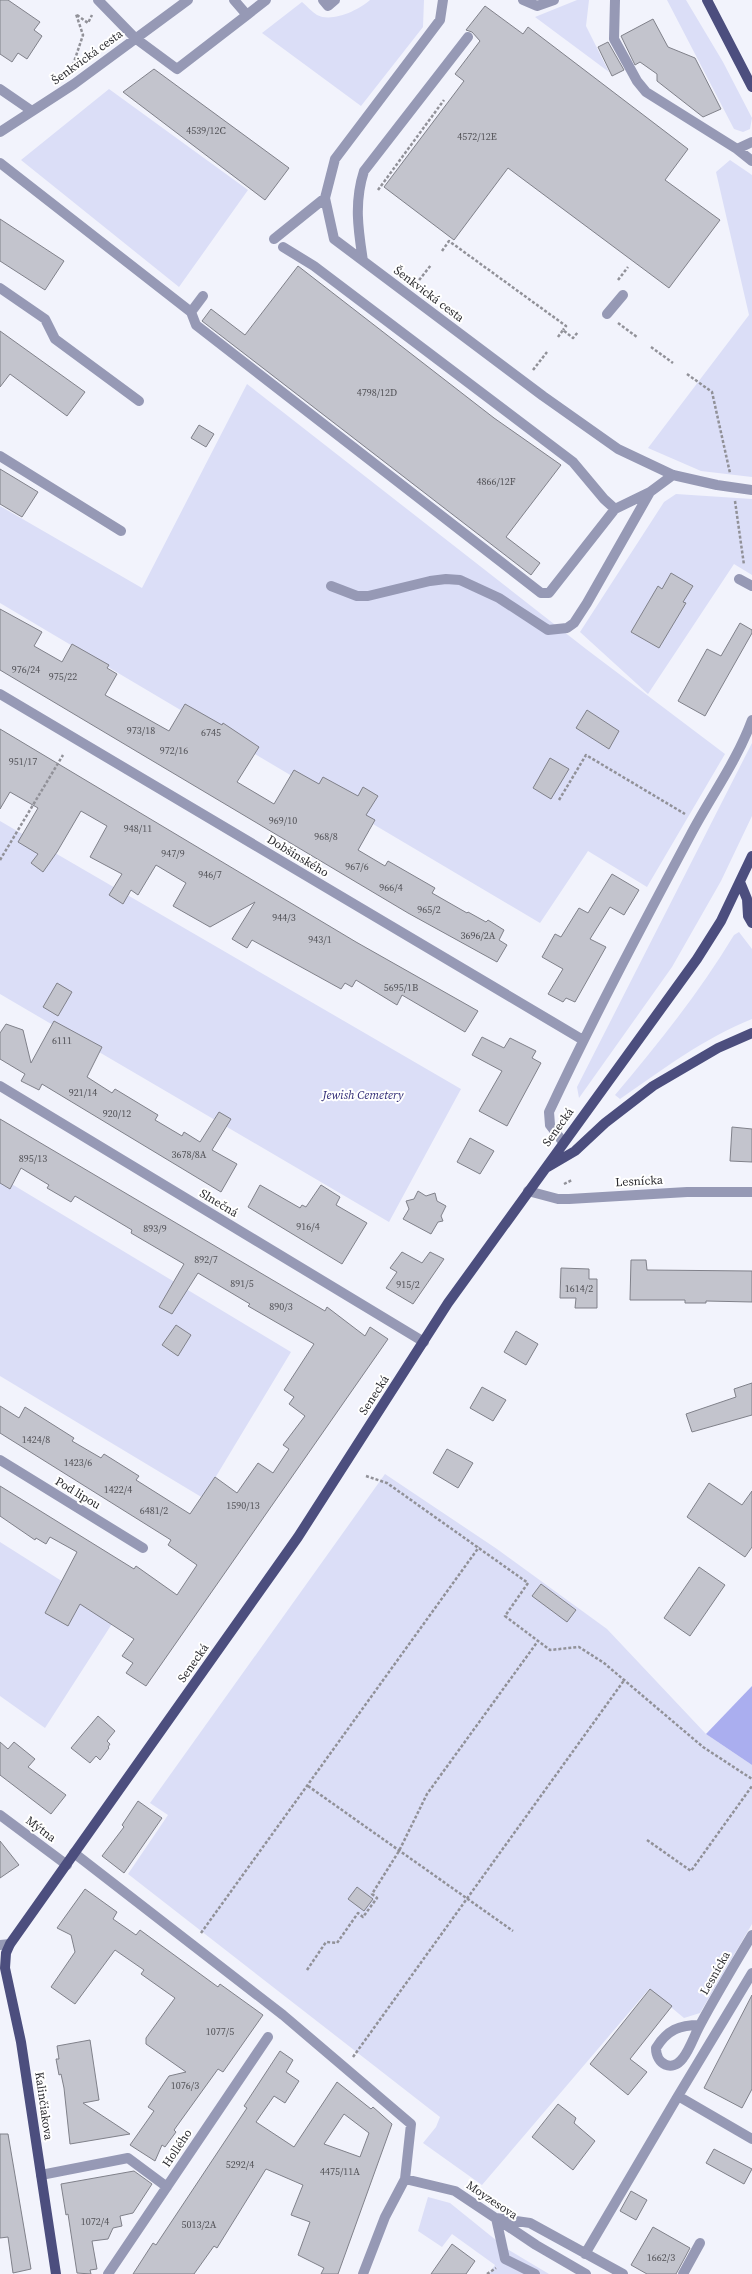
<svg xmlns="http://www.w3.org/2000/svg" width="752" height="2274" viewBox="0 0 752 2274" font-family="'Source Serif 4',serif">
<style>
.green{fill:#dbdef7}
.forest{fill:#aaaeef}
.building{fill:#c3c4cd;stroke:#80818a;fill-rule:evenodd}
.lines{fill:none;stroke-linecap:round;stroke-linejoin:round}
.path{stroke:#919198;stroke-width:2.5;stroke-dasharray:3 2;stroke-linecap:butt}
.minor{stroke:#9699b5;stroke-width:10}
.major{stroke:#4c4e7e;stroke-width:10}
.labels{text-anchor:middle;stroke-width:4;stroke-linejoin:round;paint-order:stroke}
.number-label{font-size:10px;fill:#525257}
.street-label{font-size:12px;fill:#2c2c30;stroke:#fff}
.park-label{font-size:12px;font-style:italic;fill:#302b75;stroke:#fff}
</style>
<rect width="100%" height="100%" fill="#f2f3fc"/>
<!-- green -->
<path class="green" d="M370 0H424L423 27 361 106 262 33 302 2C307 6 312 12 317 15 332 23 359 10 370 0Z
M577 0H589L586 26 609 72 535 17Z
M667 0H686L723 62 752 118 750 129 743 132 734 129Z
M109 89 248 190 179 287 21 160Z
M730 160 752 175V477L701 471 648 448 749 315 716 172Z
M247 384 586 649 725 754 647 887 588 851 540 923 0 603V506L142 588Z
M676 494 752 499V575L734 564 648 694 580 632 664 502Z
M752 743V816L721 881 672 967 579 1098 577 1087Z
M0 821 461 1089 389 1222 0 994Z
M739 932 752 949V1019C704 1038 662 1070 620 1099L615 1095C658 1044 699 993 734 935Z
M0 1177 291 1352 203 1498 0 1376Z
M385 1474 497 1549 607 1629 706 1734 752 1765V1924L700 2013 684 2018 649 1989 482 2185 423 2143 436 2127 440 2117 128 1874 168 1815 150 1803Z
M0 1542 117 1616 45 1728 0 1696Z
M428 2197 450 2203 507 2249 549 2274H489L495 2265 452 2234 442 2247 418 2231Z"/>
<!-- forest -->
<path class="forest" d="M752 1686V1765L706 1734Z"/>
<!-- building -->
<path class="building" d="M0 0H8L40 22 34 30 42 36 27 59 18 53 12 62 0 54Z
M485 6 523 34 528 27 688 149 665 180 720 220 669 288 508 168 454 240 384 187 464 81 455 74 480 41 472 32 466 30Z
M653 19 668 47 695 58 721 109 703 117 657 81V74L640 62 635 65 621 36Z
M608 42 624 70 612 76 598 47Z
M154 69 289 168 265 200 123 92Z
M0 219 64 261 45 290 0 261Z
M298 266 494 418 561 465 506 537 540 563 531 575 202 321 211 309 245 335Z
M0 331 85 392 67 416 10 374 0 387Z
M199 425 214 434 206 447 191 438Z
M0 469 38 492 22 517 0 504Z
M671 573 693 586 683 602 686 603 659 648 631 632 658 586 662 589Z
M0 609 42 632 34 646 62 662 72 644 109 665 107 668 117 674 105 695 169 731 185 704 222 725 223 723 259 747 237 782 274 804 294 770 319 784 323 777 358 796 363 787 378 796 366 815 375 820 358 850 385 866 388 861 435 888 432 893 467 913 468 912 486 922 488 920 504 930 499 940 507 945 497 962 408 913 0 670Z
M740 623 752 630V633L705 716 678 701 707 649 721 656Z
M587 710 619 731 609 749 576 728Z
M0 729 356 942 478 1011 465 1032 402 995 397 1005 356 980 352 987 345 983 341 989 252 940 247 948 232 939 255 902 210 927 173 906 186 883 156 865 138 895 131 890 123 904 109 895 122 874 90 857 107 826 81 811 57 852 43 872 31 863 38 854 18 842 38 808 10 792 0 809Z
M550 758 569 769 551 799 533 788Z
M612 874 639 890 624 915 610 907 590 939 606 947 575 1002 566 998 563 1002 548 994 563 969 542 957 555 934 561 937 579 908 588 913Z
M57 983 72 992 58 1016 43 1007Z
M54 1021 102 1047 87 1077 112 1093 115 1089 158 1115 155 1120 182 1136 184 1132 200 1142 219 1112 231 1119 212 1150 237 1164 221 1192 42 1084 39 1090 21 1081 25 1074 0 1059V1033L6 1024 23 1030 31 1063Z
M482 1037 504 1048 510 1038 536 1051 532 1058 541 1063 507 1126 479 1111 502 1071 472 1055Z
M0 1119 325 1311 327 1307 365 1336 370 1327 388 1339 146 1686 126 1673 133 1663 122 1656 134 1639 80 1604 68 1626 45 1613 77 1552 50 1537 46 1544 36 1538 35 1540 0 1516V1486L134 1569 136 1566 177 1595 197 1565 168 1545 171 1540 0 1433V1406L19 1418 25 1407 74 1438 72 1441 101 1458 104 1454 139 1476 136 1480 190 1514 215 1477 237 1493 258 1463 273 1473 289 1449 283 1445 305 1416 289 1404 294 1397 284 1390 314 1344 248 1306 250 1304 198 1273 172 1314 159 1307 184 1264 131 1233 132 1230 75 1196 71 1202 47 1188 49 1185 21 1168 10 1189 0 1183Z
M732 1127 752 1129V1162L730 1161Z
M470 1138 494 1151 480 1174 457 1162Z
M260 1185 300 1208 302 1205 306 1207 321 1185 340 1197 336 1205 367 1223 342 1264 248 1207Z
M418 1191 426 1196 435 1193 437 1201 446 1206 441 1216 443 1221 438 1222 431 1234 403 1219 409 1209 406 1201 414 1199Z
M402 1252 422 1263 430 1252 444 1259 413 1304 386 1288 397 1272 390 1268Z
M631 1260H646L647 1270 752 1271V1302L706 1301V1303H685V1300H630Z
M561 1268 589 1269V1279H597V1308H575L576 1298H560Z
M176 1325 191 1335 178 1356 162 1345Z
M516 1331 538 1344 526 1365 504 1352Z
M752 1383V1415L692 1432 686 1414 736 1397 734 1389Z
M482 1387 506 1400 493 1421 470 1408Z
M447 1449 473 1463 458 1488 433 1473Z
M709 1483 742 1505 752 1491V1547L745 1557 687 1517Z
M699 1567 725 1585 690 1636 664 1618Z
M541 1584 576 1610 567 1622 532 1596Z
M98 1716 115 1731 107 1741 110 1744 108 1747 109 1748 100 1760 96 1756 90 1763 71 1748Z
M0 1742 8 1749 14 1742 35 1759 28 1767 66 1795 51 1814 0 1775Z
M138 1801 162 1818 124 1873 102 1856 124 1827 122 1825Z
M0 1841 19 1865 0 1878Z
M357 1887 373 1899 364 1911 348 1899Z
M85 1889 117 1912 113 1919 136 1935 140 1930 218 1987 220 1984 263 2015 223 2072 218 2069 174 2130 176 2132 165 2147 162 2145 155 2161 130 2145 154 2111 148 2107 169 2076 186 2072 146 2044V2038L175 1998 141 1974 144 1970 115 1950 75 2004 51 1987 75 1952 71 1935 57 1928Z
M650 1989 672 2006 630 2059 647 2072 628 2095 590 2064Z
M752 1995V2089L742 2108 704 2088Z
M90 2040 99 2100 83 2103 130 2134 70 2144 64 2088 61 2074 59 2075 56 2059H59L57 2046Z
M280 2051 293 2060 286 2072 299 2081 285 2103 274 2096 256 2122 294 2147 337 2082 371 2109 373 2107 392 2124 338 2274H321L324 2268 298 2255 310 2222 291 2215 303 2185 266 2169 217 2248 214 2246 194 2274H133L153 2243 156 2245 247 2108 244 2106ZM344 2114 369 2133 360 2157 324 2144Z
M558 2104 576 2118 574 2123 595 2141 573 2170 532 2137Z
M0 2134H8L31 2269 13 2273 8 2237 0 2238Z
M714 2149 752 2169 744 2184 706 2163Z
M134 2171 152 2184 133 2213 120 2216 122 2226 113 2228 108 2239 92 2241 97 2269 90 2270 91 2274 77 2273 68 2214 66 2215 61 2184Z
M631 2191 647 2200 636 2220 620 2211Z
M653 2227 690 2248 676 2274H647L631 2265Z
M452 2244 475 2261 466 2274H431Z"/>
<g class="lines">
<!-- path -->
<path class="path" d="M77 15 88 23 92 15
M73 65 83 35 76 14
M378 190 444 100
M442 251 449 241 566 326 563 330
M618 280 628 267
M416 284 431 265
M618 323 637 337
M558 337 563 330 573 338 578 332
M651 347 673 363
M533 370 547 352
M687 374 712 392 730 473
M735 501 744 565
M559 800 586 755 685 814
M0 860 63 755
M564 1184 572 1180
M366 1476 387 1483 528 1583 505 1616 550 1650 579 1647 604 1663 703 1747 752 1779
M308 1786 513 1931
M647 1840 691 1871 752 1786
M201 1933 479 1547
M307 1970 326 1942 337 1943 358 1913 363 1917 377 1898 372 1894 399 1851 427 1794 538 1641
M353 2057 625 1679
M487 2274 496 2268"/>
<!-- minor -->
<path class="minor" d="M98 0 135 38 177 69 247 15
M234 0 247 15 266 0
M323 0 328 6 335 0
M443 0 440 20 335 159 325 198 334 239 543 396 618 449 673 475 717 485 752 490
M523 0 537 6 554 0
M615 0 614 39 637 81 646 92 737 149 752 161
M0 89 32 111
M0 132 74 84 188 0
M737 149 752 142
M0 163 191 312 203 296
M274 239 325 198
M283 247 314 266 573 462 604 499 615 509
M363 261C358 229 354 202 364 171L468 37
M0 288 45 319 55 339 139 401
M191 312 196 325 541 593H549L615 509 650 492 673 475
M607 314 623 295
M0 456 121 531
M739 579 752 586
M331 586 357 596H368L430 581 446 579 460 580 499 598 548 630 567 628 574 623 587 603 650 492
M0 694 583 1040
M0 1086 424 1342
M563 1142 550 1125 549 1112C593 1018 642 926 691 834 711 796 737 761 752 720
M528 1191 558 1199H569L687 1192H752
M0 1460 143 1548
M0 1815 67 1865
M74 1853 283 2015 411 2124 405 2179
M0 1945 10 1944
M752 1973 678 2096 752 2139
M700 2025C679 2025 667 2030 656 2048 656 2064 672 2073 683 2058 690 2049 694 2036 700 2025 716 1995 734 1965 752 1935
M41 2175 128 2158 167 2187
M585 2254 678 2096
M108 2274 268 2037
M363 2274 385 2217 405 2179 455 2191 536 2245 586 2274
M535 2274 505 2259 496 2218 530 2223 623 2274
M683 2274 700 2243"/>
<!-- major -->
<path class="major" d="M707 0 752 87
M740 882 747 899 748 916 752 923
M546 1168 575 1151 605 1123 653 1086 718 1048 752 1033
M56 2274 21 2042 5 1968 6 1953 10 1944 298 1537 448 1303 697 959 721 921 752 856"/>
</g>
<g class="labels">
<!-- number labels -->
<g class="number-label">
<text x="206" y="134">4539/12C</text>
<text x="477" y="140">4572/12E</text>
<text x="377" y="396">4798/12D</text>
<text x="496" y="485">4866/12F</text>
<text x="26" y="673">976/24</text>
<text x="63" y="680">975/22</text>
<text x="141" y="734">973/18</text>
<text x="211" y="736">6745</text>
<text x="174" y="754">972/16</text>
<text x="23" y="765">951/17</text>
<text x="283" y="824">969/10</text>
<text x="138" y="832">948/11</text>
<text x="326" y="840">968/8</text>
<text x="173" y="857">947/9</text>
<text x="357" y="870">967/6</text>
<text x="210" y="878">946/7</text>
<text x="391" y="891">966/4</text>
<text x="429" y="913">965/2</text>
<text x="284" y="921">944/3</text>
<text x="478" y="939">3696/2A</text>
<text x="320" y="943">943/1</text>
<text x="401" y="991">5695/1B</text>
<text x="62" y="1044">6111</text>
<text x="83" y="1096">921/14</text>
<text x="117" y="1117">920/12</text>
<text x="189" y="1158">3678/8A</text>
<text x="33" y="1162">895/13</text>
<text x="308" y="1230">916/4</text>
<text x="155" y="1232">893/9</text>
<text x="206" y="1263">892/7</text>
<text x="242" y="1287">891/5</text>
<text x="408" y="1288">915/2</text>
<text x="579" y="1292">1614/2</text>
<text x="281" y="1310">890/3</text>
<text x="36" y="1443">1424/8</text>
<text x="78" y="1466">1423/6</text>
<text x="118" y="1493">1422/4</text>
<text x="243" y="1509">1590/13</text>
<text x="154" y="1514">6481/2</text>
<text x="220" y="2035">1077/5</text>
<text x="185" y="2089">1076/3</text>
<text x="240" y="2168">5292/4</text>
<text x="340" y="2175">4475/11A</text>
<text x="95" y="2225">1072/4</text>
<text x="199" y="2228">5013/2A</text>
<text x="661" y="2261">1662/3</text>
</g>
<!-- street labels -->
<g class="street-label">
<text transform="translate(87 57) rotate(-36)" y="4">Šenkvická cesta</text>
<text transform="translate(429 294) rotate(37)" y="4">Šenkvická cesta</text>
<text transform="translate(298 856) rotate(31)" y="4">Dobšinského</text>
<text transform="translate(558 1127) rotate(-54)" y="4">Senecká</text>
<text transform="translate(639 1181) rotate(-3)" y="4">Lesnícka</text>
<text transform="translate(219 1203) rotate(31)" y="4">Slnečná</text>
<text transform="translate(374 1395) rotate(-57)" y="4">Senecká</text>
<text transform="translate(78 1493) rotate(31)" y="4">Pod lipou</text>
<text transform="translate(193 1663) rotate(-55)" y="4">Senecká</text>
<text transform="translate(41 1829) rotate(37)" y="4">Mýtna</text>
<text transform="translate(715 1973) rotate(-60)" y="4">Lesnícka</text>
<text transform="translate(44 2106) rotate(82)" y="4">Kalinčiakova</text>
<text transform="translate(177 2148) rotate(-56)" y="4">Hollého</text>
<text transform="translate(492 2200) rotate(34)" y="4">Moyzesova</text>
</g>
<!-- park labels -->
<g class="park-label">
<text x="363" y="1099">Jewish Cemetery</text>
</g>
</g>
</svg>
